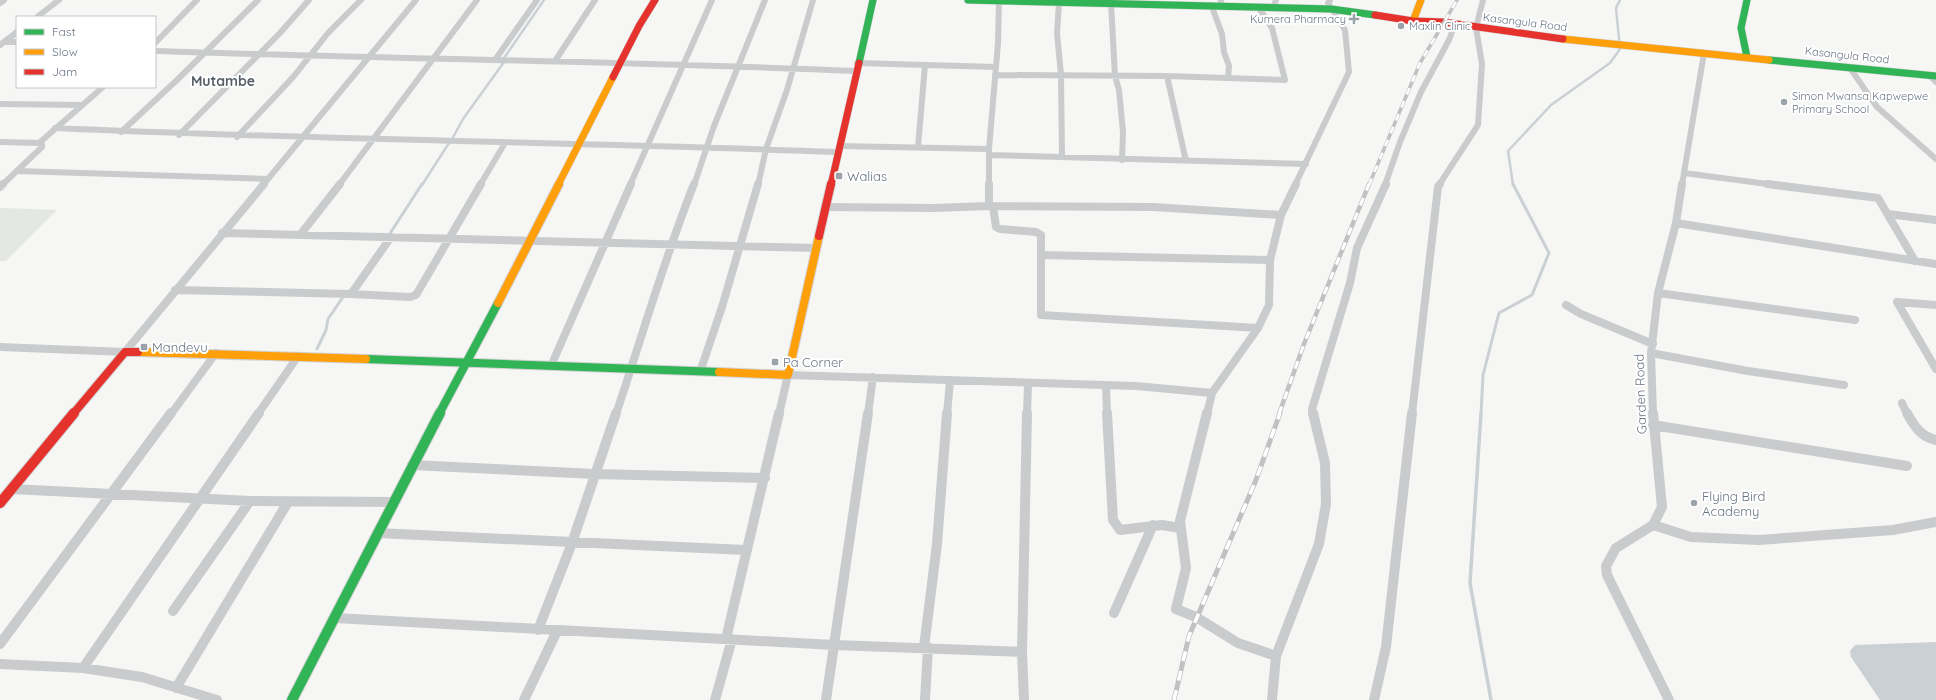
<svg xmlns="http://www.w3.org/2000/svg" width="1936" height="700" viewBox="0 0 1936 700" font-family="Quicksand,sans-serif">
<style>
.green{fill:#e4e7e3}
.water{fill:#cbd0d4}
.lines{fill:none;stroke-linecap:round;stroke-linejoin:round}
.stream-far2{stroke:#cbd0d4;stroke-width:2.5}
.stream-far1{stroke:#cbd0d4;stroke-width:3}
.stream{stroke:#cbd0d4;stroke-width:3.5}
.fast-far2-casing{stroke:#d2d2d3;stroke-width:8}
.fast-far1-casing{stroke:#d2d2d3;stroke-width:10}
.fast-casing{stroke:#d2d2d3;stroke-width:12}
.slow-far1-casing{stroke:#d2d2d3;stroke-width:8}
.slow-casing{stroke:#d2d2d3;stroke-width:10}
.jam-far2-casing{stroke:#d2d2d3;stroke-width:8}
.jam-far1-casing{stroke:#d2d2d3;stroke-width:10}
.jam-casing{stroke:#d2d2d3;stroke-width:12}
.street-far2{stroke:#cacbcc;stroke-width:6}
.street-far1{stroke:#cacbcc;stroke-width:8}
.street{stroke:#cacbcc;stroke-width:10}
.fast-far2{stroke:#30b455;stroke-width:7}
.fast-far1{stroke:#30b455;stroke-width:8}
.fast{stroke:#30b455;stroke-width:10}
.slow-far1{stroke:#ff9f0a;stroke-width:7}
.slow{stroke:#ff9f0a;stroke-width:8}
.jam-far2{stroke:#e5322d;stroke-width:7}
.jam-far1{stroke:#e5322d;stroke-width:8}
.jam{stroke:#e5322d;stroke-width:10}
.rail-far2-casing{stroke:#c0c1c2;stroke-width:3.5}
.rail-far1-casing{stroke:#c0c1c2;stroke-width:4.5}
.rail-casing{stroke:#c0c1c2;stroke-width:5}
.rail-far2{stroke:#fff;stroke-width:2.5;stroke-dasharray:7;stroke-linecap:butt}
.rail-far1{stroke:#fff;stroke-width:3;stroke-dasharray:8;stroke-linecap:butt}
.rail{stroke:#fff;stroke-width:3.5;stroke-dasharray:10;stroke-linecap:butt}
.poi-dot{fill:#9aa2aa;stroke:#fff;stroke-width:1.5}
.labels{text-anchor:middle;stroke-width:4;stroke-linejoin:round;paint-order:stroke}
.far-poi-label{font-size:11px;fill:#697482;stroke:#fff;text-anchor:start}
.far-street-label{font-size:11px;fill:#697482;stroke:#fff}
.poi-label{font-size:13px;fill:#697482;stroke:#fff;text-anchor:start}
.street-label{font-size:13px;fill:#697482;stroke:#fff}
.far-district-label{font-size:14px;font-weight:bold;fill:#565e68;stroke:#fff}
</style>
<rect width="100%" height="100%" fill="#f6f6f5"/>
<!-- green -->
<path class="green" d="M0 208 57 210 6 261H0Z"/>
<!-- water -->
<path class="water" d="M1936 642V700H1880L1851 657 1850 651 1855 645Z"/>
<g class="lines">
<!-- stream-far2 -->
<path class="stream-far2" d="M504 58 544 0
M452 139 463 119 504 62
M422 185 449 143
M1513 185 1508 151 1551 105 1610 63 1620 49 1616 8 1620 0"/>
<!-- stream-far1 -->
<path class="stream-far1" d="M389 235 422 184
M317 349 326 330 328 319 343 297
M1481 414 1483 375 1499 313 1532 295 1549 253 1513 184"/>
<!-- stream -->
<path class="stream" d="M1481 413 1470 583 1491 700"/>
<!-- fast-far2 casing -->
<g class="fast-far2-casing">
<path id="fast-far2" d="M968 0 1331 9 1375 15
M1747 0 1741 28 1747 57
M1769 60 1936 76
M859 63 873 0"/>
</g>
<!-- fast-far1 casing -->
<g class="fast-far1-casing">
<path id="fast-far1" d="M366 359 719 372
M439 414 498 303"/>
</g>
<!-- fast casing -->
<g class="fast-casing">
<path id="fast" d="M292 700 440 413"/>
</g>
<!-- slow-far1 casing -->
<g class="slow-far1-casing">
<path id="slow-far1" d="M1413 21 1421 0
M1563 39 1769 60
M558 185 613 77"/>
</g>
<!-- slow casing -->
<g class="slow-casing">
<path id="slow" d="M498 303 559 184
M138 352 366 359
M719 372 788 375 819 236"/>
</g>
<!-- jam-far2 casing -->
<g class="jam-far2-casing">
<path id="jam-far2" d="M1375 15 1413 21 1443 22 1563 39
M613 77 639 26 655 0
M831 185 859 63"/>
</g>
<!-- jam-far1 casing -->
<g class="jam-far1-casing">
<path id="jam-far1" d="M819 236 831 184
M73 414 125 352H138"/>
</g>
<!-- jam casing -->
<g class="jam-casing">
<path id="jam" d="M0 503 74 413"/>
</g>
<!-- street-far2 -->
<path class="street-far2" d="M0 3 4 0
M1059 3 1057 33 1061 75 1062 157
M1111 3 1115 76 1119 90 1123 132 1122 160
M1212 7 1222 34 1224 52 1229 66 1228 78
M1220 7 1221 0
M1273 8 1276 0
M37 17 59 0
M4 42H17
M155 43 197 0
M0 45 17 32
M155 51C389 59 622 61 856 71
M495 60 537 0
M555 61 595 0
M857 63 996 67
M1850 68 1877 107 1936 159
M995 75 1167 76 1285 80 1272 28 1259 8
M1167 76 1186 161
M1930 76 1936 82
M0 104 82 105
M55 128C316 140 576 142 837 152
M121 132 177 80 258 0
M179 135 280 33 309 0
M237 137 294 76 328 33 361 0
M0 142 39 143 103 87
M839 146 989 149 998 43 999 1
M918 147 925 65
M989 149V185
M989 155 1306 164
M18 171 268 179
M1684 173 1775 185
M2 185 42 147V144L39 143
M263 185 416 0
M339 185 477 0
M480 185 505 143
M630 185 712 0
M694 185 714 126 765 0
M758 185 766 149 787 90 813 0
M1295 185 1349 72 1345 30 1328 3 1330 0
M1385 185 1400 142 1421 92 1449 40 1455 24
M1439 185 1478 125 1482 64 1476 28 1483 0
M1682 185 1704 53"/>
<!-- street-far1 -->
<path class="street-far1" d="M989 184V206L1153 207 1281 215
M1767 184 1878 198 1915 261
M0 187 3 184
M993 206 996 227 1000 229 1036 232 1041 235V315L1258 328
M825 207 933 208 989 206
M1888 214 1936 220
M1676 223 1936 264
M222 233 816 248
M300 235 340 184
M1042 255 1270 260 1281 215 1296 184
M175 290 351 294 391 237
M1658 293 1855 320
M351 294 410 297 416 295 481 184
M1566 305 1581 314 1653 344
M1936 305 1897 302 1936 369
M0 347 125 352 264 184
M1651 353 1748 371 1844 385
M551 366 631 184
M700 372 722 307 758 184
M1106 387 1107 414
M1902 403 1907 414
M171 414 216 353
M258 414 298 356
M616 414C642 337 664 259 694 184
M779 414 788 375 1136 386 1212 393
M868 414 873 377
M947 414 950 381
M1027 414 1028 384
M1207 414 1212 393 1258 328 1269 305 1270 260
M1313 414 1312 409 1350 283 1357 248 1386 184
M1412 414 1438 187 1440 184
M1653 414 1651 353 1658 293 1676 223 1682 184"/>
<!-- street -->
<path class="street" d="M1107 413 1113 520 1120 530 1162 525 1180 528
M1207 413 1180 521 1186 568 1176 609 1196 617 1238 643 1276 656
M1653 413 1662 507 1653 525 1616 548 1606 566 1607 575 1669 700
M1907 413C1914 426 1921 437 1936 440
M1653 425 1907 466
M412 465 595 474 765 478
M12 489 250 501 393 502
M1653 525 1691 537 1759 540 1893 530 1936 522
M377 533 745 550
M173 611 250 501
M1114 613 1153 525
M335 618 834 645 1022 652
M538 630 572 543 616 413
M726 639 779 413
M0 644 171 413
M924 647 937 544 947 413
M0 664 83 668 142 677 217 700
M83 668 259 413
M176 688 288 502
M524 700 557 631
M715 700 732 639
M826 700 868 413
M925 700 928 647
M1024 700 1022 652 1027 413
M1272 700 1276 656 1319 544 1326 504 1325 463 1313 413
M1374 700 1386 647 1412 413"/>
<!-- fast-far2 -->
<use href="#fast-far2" class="fast-far2"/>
<!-- fast-far1 -->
<use href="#fast-far1" class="fast-far1"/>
<!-- fast -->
<use href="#fast" class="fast"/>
<!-- slow-far1 -->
<use href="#slow-far1" class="slow-far1"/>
<!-- slow -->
<use href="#slow" class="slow"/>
<!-- jam-far2 -->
<use href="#jam-far2" class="jam-far2"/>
<!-- jam-far1 -->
<use href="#jam-far1" class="jam-far1"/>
<!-- jam -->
<use href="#jam" class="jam"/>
<!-- rail-far2 casing -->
<g class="rail-far2-casing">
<path id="rail-far2" d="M1369 185 1420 63 1457 0"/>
</g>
<!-- rail-far1 casing -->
<g class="rail-far1-casing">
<path id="rail-far1" d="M1279 414 1304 344 1369 184"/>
</g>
<!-- rail casing -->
<g class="rail-casing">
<path id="rail" d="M1174 700 1189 636 1256 480 1280 413"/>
</g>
<!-- rail-far2 -->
<use href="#rail-far2" class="rail-far2"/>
<!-- rail-far1 -->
<use href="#rail-far1" class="rail-far1"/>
<!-- rail -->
<use href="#rail" class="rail"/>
</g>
<!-- markers -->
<g class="poi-dot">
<path d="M1352 13h4v4h4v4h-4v4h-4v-4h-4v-4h4z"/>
<circle cx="1401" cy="26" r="4"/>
<circle cx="1784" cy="102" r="4"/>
<rect x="835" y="172" width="8" height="8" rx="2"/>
<rect x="140" y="343" width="8" height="8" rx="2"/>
<rect x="771" y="358" width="8" height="8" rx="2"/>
<circle cx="1694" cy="503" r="4"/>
</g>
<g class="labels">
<!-- far-poi labels -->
<g class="far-poi-label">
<text x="1346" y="23" text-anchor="end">Kumera Pharmacy</text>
<text x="1409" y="30">Maxlin Clinic</text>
<text x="1792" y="100">Simon Mwansa Kapwepwe<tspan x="1792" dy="13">Primary School</tspan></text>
</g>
<!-- far-street labels -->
<g class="far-street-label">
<text transform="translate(1525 22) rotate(7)" y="4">Kasangula Road</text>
<text transform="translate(1847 55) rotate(6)" y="4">Kasangula Road</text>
</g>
<!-- poi labels -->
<g class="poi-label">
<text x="847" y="181">Walias</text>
<text x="152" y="352">Mandevu</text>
<text x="783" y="367">Pa Corner</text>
<text x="1702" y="501">Flying Bird<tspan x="1702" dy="15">Academy</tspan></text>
</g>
<!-- street labels -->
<g class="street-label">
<text transform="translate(1640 394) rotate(-92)" y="5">Garden Road</text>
</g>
<!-- far-district labels -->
<g class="far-district-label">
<text x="223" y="86">Mutambe</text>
</g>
</g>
<!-- legend -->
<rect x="16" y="16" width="140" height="72" fill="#ffffff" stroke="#c3c7cd"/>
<rect x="24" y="29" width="20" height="6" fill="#30b455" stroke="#c3c7cd"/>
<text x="52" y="36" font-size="12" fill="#697482">Fast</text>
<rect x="24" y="49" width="20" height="6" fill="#ff9f0a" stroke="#c3c7cd"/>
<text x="52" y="56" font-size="12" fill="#697482">Slow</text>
<rect x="24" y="69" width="20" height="6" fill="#e5322d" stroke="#c3c7cd"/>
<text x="52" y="76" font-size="12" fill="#697482">Jam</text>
</svg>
